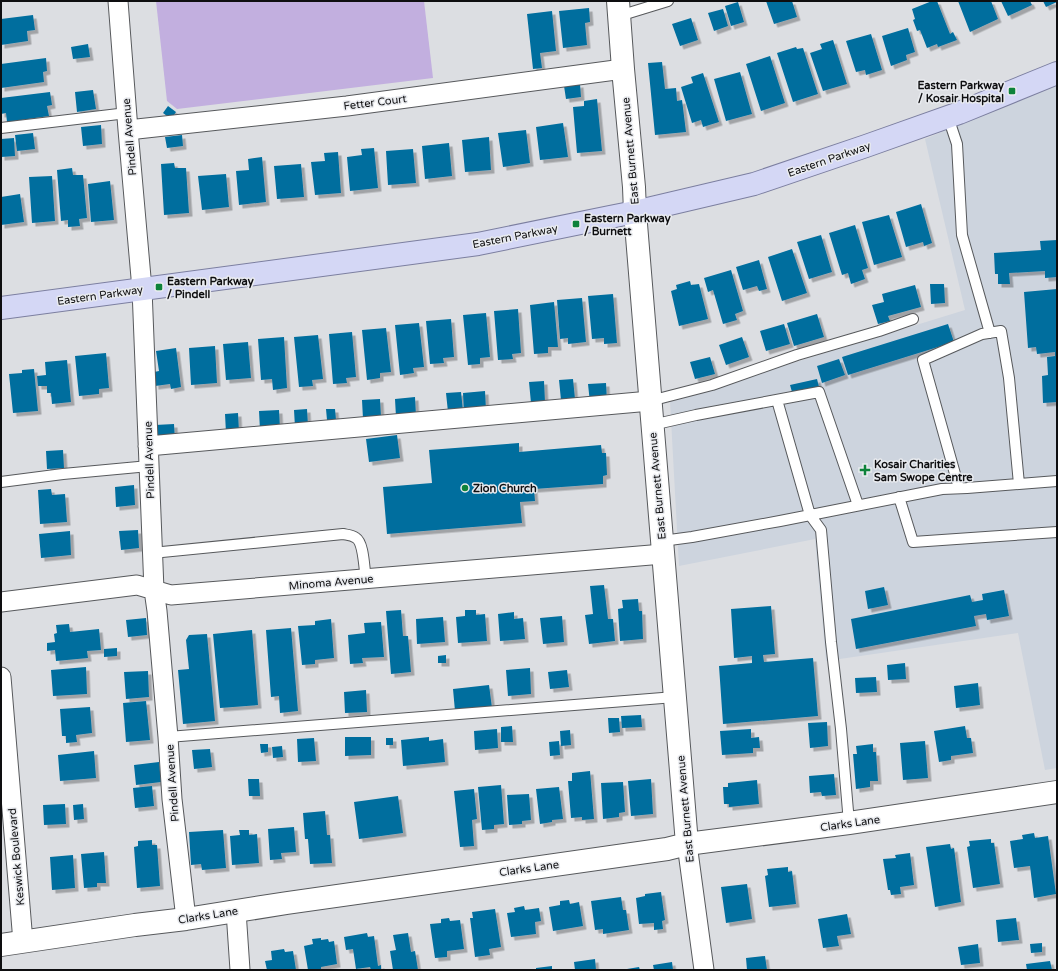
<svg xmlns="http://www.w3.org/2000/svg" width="1058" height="971" viewBox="0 0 1058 971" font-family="'Varela Round',sans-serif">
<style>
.built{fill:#cdd4de}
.green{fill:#c2afdf}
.building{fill:#046e9e;filter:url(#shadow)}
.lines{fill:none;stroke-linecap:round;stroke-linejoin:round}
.lane-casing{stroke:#57595c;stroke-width:12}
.street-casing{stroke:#57595c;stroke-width:21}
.secondary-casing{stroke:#57595c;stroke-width:24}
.primary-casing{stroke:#7c7fa0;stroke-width:24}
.lane{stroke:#fff;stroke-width:10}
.street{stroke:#fff;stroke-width:19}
.secondary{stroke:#fff;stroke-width:22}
.primary{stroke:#d4d7f5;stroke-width:22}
.poi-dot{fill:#0d823a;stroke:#e9ebef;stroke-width:1.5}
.labels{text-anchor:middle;stroke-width:3;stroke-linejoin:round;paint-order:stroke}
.poi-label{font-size:11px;font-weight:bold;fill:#0e0e10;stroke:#e9ebef;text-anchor:start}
.street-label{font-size:11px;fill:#0e0e10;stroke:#e9ebef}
</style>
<defs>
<filter id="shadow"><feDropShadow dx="3.5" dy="3.5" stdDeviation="0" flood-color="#0004"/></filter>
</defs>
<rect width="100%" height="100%" fill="#dcdee2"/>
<!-- built -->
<path class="built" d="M1057 84V768L1045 770 1018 633 826 661 815 539 679 566 670 401 965 310 925 139Z"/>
<!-- green -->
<path class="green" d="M156 1H424L433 78 177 109 167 101Z"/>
<!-- building -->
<path class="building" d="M766 1H792L797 17 774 24Z
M932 1H937L950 34 953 32 957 40 938 47 937 44 927 48 920 30 917 31 913 20 915 19 912 9Z
M958 1H991L998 19 970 32Z
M1001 1H1030L1032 5 1008 16Z
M1043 1H1057V2L1046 7Z
M738 2 744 22 731 26 725 6Z
M589 8 590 22 585 23 587 45 563 48 559 11Z
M723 9 728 26 714 31 708 13Z
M552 11 556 51 540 53 542 68 533 69 527 14Z
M33 15 35 30 27 31 28 41 1 45V19Z
M691 18 698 40 680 46 672 24Z
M908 28 915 52 906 55 907 60 891 66 882 36Z
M871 34 882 70 866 75 865 70 856 72 846 41Z
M833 40 847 84 823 91 810 53 822 49 820 44Z
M88 44 90 57 73 59 71 47Z
M796 47 797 49 803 48 818 94 793 102 777 53Z
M770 56 785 103 761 111 746 64Z
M46 58 47 71 43 72 44 82 1 88V64Z
M662 62 665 89 676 88 677 101 682 100 686 132 655 135 648 63Z
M740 72 752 114 726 121 714 79Z
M703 73 719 122 703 127 701 120 692 123 681 87 693 83 691 77Z
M580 84 581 97 566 99 564 86Z
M93 90 96 109 77 112 75 92Z
M50 92 52 105 47 106 49 116 7 122 6 113 1 114V98Z
M597 99 602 151 577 153 573 107 584 106V101Z
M168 106 176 112 171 119 163 113Z
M563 123 568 157 540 160 536 127Z
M101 125 102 144 83 146 81 127Z
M526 130 530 163 503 167 498 133Z
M33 133 35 149 17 151 15 135Z
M182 135 183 146 167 148 165 137Z
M489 137 491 170 465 172 462 140Z
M14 138 15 156 1 157V139Z
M449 143 452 176 425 179 422 146Z
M374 148 378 188 350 191 347 157 362 155 361 149Z
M413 149 416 183 388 185 386 151Z
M338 152 341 193 315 195 311 162 325 161 324 153Z
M262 157 266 202 239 205 236 171 249 170 248 159Z
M174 163 175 168H186L189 213 164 215 161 164Z
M301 164 304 197 277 199 274 166Z
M72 168 73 175H83L87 218 79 219 80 226 68 227V220L61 221 57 170Z
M226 174 229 207 202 210 198 176Z
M52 176 55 221 32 223 29 177Z
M110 181 114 220 91 222 88 184Z
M20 194 24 222 1 225V197Z
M921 204 932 243 924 246 923 242 906 247 896 212Z
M889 215 902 257 874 265 862 222Z
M855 225 868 268 862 270 865 279 851 284 848 273 842 275 829 233Z
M821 235 832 272 809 279 797 242Z
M1057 240V277L1045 278V271L1009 273 1010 284H998V274H995L994 253 1041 250 1040 241Z
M792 249 807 293 782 301 768 257Z
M759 260 767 289 759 291 757 286 743 290 736 267Z
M731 270 743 311 735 314 737 320 723 324 713 290 708 292 704 278Z
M690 281 691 285 699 284 708 319 679 326 671 291 677 289 676 285Z
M930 284H944L945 303 931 304Z
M915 285 921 307 888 316 890 321 878 324 872 305 884 302 882 294Z
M1057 289V402L1043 403 1042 376 1048 375 1047 357 1055 356V352L1037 354 1036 347 1028 348 1024 292Z
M613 294 617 343 604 344V338L592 339 588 296Z
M582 298 586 342 568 344V338L560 339 557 300Z
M554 302 558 347H548V353L534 354 530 305Z
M518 309 521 353 512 354 513 359 498 360 494 311Z
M486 313 490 357 480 358V364L468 365 463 315Z
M817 314 824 337 794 346 787 323Z
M451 319 454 357 443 358 444 363 430 364 426 321Z
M419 323 424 367 413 368 414 373 400 375 395 325Z
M784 324 790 344 766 351 760 331Z
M948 324 954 342 848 375 842 357Z
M386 328 391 372 380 373V378L367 380 362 330Z
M352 332 356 377 346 378 347 383 333 384 329 334Z
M318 335 323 379 312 380 313 386 299 387 294 337Z
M284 337 287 388 273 390 272 379 261 380 258 339Z
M742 337 749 357 726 365 719 345Z
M248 342 251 378 226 380 223 344Z
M215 346 217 383 191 385 189 348Z
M176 348 181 387 171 389 170 384 155 386 154 372 159 371 156 351Z
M106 353 109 388 99 389V394L79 396 75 356Z
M710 357 715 374 695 379 690 362Z
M839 359 845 375 822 383 817 366Z
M67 360 71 402 52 404 51 393H47V386H38L37 376 46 375 45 362Z
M34 369 38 411 13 413 9 374 22 373V370Z
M573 379 575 399 561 400 559 380Z
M817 379 819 387 792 392 790 385Z
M544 381 545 402 531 403 529 382Z
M606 383 607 402 590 403 588 384Z
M485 391 486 410 464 412 463 393Z
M461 392 463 411 448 412 446 393Z
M415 397 416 416 396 417 395 399Z
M380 399 381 417 363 419 362 400Z
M307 409 308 426 295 427 294 410Z
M326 409H335L336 420H327Z
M279 410 280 429 260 430 259 411Z
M238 413 239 432 226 433 225 414Z
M174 424 175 441 156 442 155 425Z
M397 435 400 458 369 462 366 439Z
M519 443V452L601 445 602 453H606L607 475 603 476V484L534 489 535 501 520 502 522 523 387 534 383 487 432 483 429 450Z
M63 450 64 468 47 469 46 451Z
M134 485 135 505 116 507 115 487Z
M51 489 52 495 65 494 67 522 40 524 38 490Z
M138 530 139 548 121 550 119 531Z
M70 531 71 555 41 558 39 534Z
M604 585 608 619H613L615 641 589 644 585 615 593 614 590 586Z
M884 587 888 605 868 609 865 591Z
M1004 590 1009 616 987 620 986 614 974 616 976 626 856 649 851 619 970 595 972 602 983 600 982 594Z
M638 599 639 611H642L643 639 620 641 618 609 623 608 622 600Z
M771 606 775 654 763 655 764 662 813 658 818 716 723 724 719 666 752 663V656L734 658 731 609Z
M401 610 403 636H408L411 672 391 674 386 611Z
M465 610H476V615L485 614 487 641 458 643 456 617 465 616Z
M514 612V619L523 618 525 639 500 641 498 614Z
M562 616 564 642 543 644 540 618Z
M443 617 445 642 417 644 416 619Z
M146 618 147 635 128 637 126 620Z
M331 619 334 658 315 660V664L302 665 298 626 315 625V621Z
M381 622 384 657 362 658 363 663 350 664 348 635 365 633 364 623Z
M69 624 70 632 99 629 101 650 87 651 88 658 56 661 55 650 47 651V643L55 642 54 634 57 633 56 625Z
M291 628 298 711 280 713 279 696 271 697 266 630Z
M252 630 258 705 220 708 213 634Z
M207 634 215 721 183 724 178 670 189 669 186 640 189 635Z
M117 648V656L104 657V649Z
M446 655V663H438V656Z
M905 663 906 679 888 680 887 665Z
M86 667 87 694 53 696 51 670Z
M530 668 531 694 508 696 506 670Z
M567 670 569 687 550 689 548 672Z
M148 671 149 697 126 699 124 672Z
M876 677 877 692 856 693 855 678Z
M978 683 980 705 956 708 954 686Z
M489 685 492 708 455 711 453 689Z
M366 690 367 712 345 713 344 692Z
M146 701 150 740 126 742 123 703Z
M90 707 92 733 76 735 77 742 66 743V736H62L60 709Z
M641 715 642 727 622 728 621 716Z
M608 718H619L620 732 609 733Z
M827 722 828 746 810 748 808 723Z
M512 726 513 742H501V727Z
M965 726 967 738H971L973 753 951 756V760L939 762 934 731Z
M497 729 498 748 475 750 474 731Z
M751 729V738L759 737 760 748H753V753L722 755 720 731Z
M570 730 571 745 561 746 560 731Z
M345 737H371V755L345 756Z
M429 737V741L443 739 445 762 403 766 401 740Z
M314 738 316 761 298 762 297 739Z
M386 738H393V745H386Z
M559 741 560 755 550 756 549 742Z
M925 741 928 778 903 780 900 743Z
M260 744H268V752L261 753Z
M873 744V752H876L878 781H870V787L856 789 853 754H857L856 746Z
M282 746 283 757 273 758 272 747Z
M210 749 212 767 194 769 192 750Z
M94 751 96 778 60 781 58 755Z
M159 762 161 782 136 785 134 765Z
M590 771 594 819 582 820V817L571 818 568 781H572V773Z
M834 774 836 795 822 796 821 792 810 793 809 776Z
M248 779H259L260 796H249Z
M651 779 653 814 631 816 628 781Z
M757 780 759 804 729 807V804H724L723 787H728V783Z
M623 782 625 812 619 813V817L603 819 601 783Z
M501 785 504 824 494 825V829L482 830 478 787Z
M152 786 154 806 135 808 133 788Z
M559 787 563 819 552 820V822L540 824 536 789Z
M474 789 477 819 472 820 474 846 460 847 454 791Z
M529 794 531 820 522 821V824L509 825 507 795Z
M398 796 403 833 359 839 354 802Z
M65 804 66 824 44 825 43 805Z
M83 804 84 819 74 820 73 805Z
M325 811 327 835H330L332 863 310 864 308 839H305L303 813Z
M294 827 296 852 281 853 282 859 270 860 268 829Z
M223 830 226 868 202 870 201 864 191 865 189 832Z
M239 830H249V835L257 834 259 863 232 865 230 836 240 835Z
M1034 833 1035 838 1048 836 1056 894 1034 898 1030 866 1014 868 1010 841 1023 839 1022 835Z
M991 839V843H994L1000 884 973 888 967 847 970 846 969 841Z
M152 840V845H157L160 886 137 888 134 847 138 846V841Z
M950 844 951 849 954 848 961 902 935 907 926 847Z
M104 852 106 883H97V887L84 888 81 854Z
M910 853 914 885 900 887 901 894 891 895 890 890H888L883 859 896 858 895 855Z
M73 855 75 888 52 890 50 857Z
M788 867V872L792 871 796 904 769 907 765 876 768 875 767 869Z
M747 884 752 919 726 923 721 887Z
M661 892 665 920 662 921 663 929 654 930V923L639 924 636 898 645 896V894Z
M621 897 623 910H626L629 930 603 934V929L595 930 591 901Z
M569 900 570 904 579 902 583 926 553 931 549 907 560 905V901Z
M524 906 525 910 539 908 541 921 535 922 536 934 511 937 507 913 515 912 514 908Z
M495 909 501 947 489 949 490 955 475 957 470 918H473L472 912Z
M847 914 851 934 837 936 839 946 823 948 818 919Z
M449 918 450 921 460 920 464 949 447 951V957L435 958 430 924 441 923V919Z
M1016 918 1019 940 998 942 996 920Z
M367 933 368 937 374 936 378 966 381 965V970H371L370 967 356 969 353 949 346 950 344 937Z
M408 933 411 952 415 951 418 970H393L390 951 396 950 393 935Z
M321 938V940L328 939 329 942 334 941 337 964 321 967V970H308L304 946 313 944 312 939Z
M1042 943V952L1031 953 1030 944Z
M978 944 980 963 961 965 958 947Z
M284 949 285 952 293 951 296 970H267L265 961 272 960 271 951Z
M765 956 767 970H747L746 958Z
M595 959 596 970H575L574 962Z
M1050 961 1052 970H1027L1026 964Z
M672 962 673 970H654L653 965Z
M552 966V970H536V968Z
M639 967 640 970H627V969Z"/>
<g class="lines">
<!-- lane casing -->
<g class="lane-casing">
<path id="lane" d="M619 16 668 1
M948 117 957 144 962 235 990 333
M1 128 127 113
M777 400 810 515 821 530 831 642 841 729 849 823
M650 401 712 385 797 355 879 331 913 319
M652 425 696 415 819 392 858 505
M1 482 63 474 149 466
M959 488 923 360 982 334 1001 331 1009 378 1019 484
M899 497 913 542 1057 532
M662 541 692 537 780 521 942 489 967 488 1057 481
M152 553 343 534C348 535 352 535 356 538 364 543 364 569 366 579
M168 737 675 697"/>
</g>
<!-- street casing -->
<g class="street-casing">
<path id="street" d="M118 1 128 130 142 289 154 590 157 611 168 737 172 799 186 919
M128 130 347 106 623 69
M148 446 650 401
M1 602 137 585 171 595 663 554
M1 677 23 942
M687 844 704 970
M236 911 240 970"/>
</g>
<!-- secondary casing -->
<g class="secondary-casing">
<path id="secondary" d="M618 1 623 69 634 187 635 212 687 844
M1 945 135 925 186 919 287 903 667 849 687 844 849 823 1057 792"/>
</g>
<!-- primary casing -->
<g class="primary-casing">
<path id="primary" d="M1 308 478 244 610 217 635 212 754 184 866 146 959 113 1057 73"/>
</g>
<!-- lane -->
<use href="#lane" class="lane"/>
<!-- street -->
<use href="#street" class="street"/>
<!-- secondary -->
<use href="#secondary" class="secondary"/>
<!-- primary -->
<use href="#primary" class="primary"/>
</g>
<!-- markers -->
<g class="poi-dot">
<rect x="1008" y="87" width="8" height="8" rx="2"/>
<rect x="572" y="220" width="8" height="8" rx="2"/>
<rect x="155" y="283" width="8" height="8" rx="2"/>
<path d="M863 464h4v4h4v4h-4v4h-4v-4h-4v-4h4z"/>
<circle cx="465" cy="488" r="4"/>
</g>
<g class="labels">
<!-- poi labels -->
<g class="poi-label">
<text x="1004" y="89" text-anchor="end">Eastern Parkway<tspan x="1004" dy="13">/ Kosair Hospital</tspan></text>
<text x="584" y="222">Eastern Parkway<tspan x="584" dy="13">/ Burnett</tspan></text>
<text x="167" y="285">Eastern Parkway<tspan x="167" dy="13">/ Pindell</tspan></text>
<text x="874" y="468">Kosair Charities<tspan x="874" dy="13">Sam Swope Centre</tspan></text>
<text x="473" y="492">Zion Church</text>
</g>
<!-- street labels -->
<g class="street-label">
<text transform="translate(375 102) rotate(-7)" y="4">Fetter Court</text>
<text transform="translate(129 137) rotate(-95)" y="4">Pindell Avenue</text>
<text transform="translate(630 151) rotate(-95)" y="4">East Burnett Avenue</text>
<text transform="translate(829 159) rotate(-19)" y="4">Eastern Parkway</text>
<text transform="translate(515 236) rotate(-11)" y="4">Eastern Parkway</text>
<text transform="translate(100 295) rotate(-8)" y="4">Eastern Parkway</text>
<text transform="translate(149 460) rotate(-92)" y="4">Pindell Avenue</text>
<text transform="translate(657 486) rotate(-95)" y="4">East Burnett Avenue</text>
<text transform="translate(331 582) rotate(-5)" y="4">Minoma Avenue</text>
<text transform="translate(172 783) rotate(-94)" y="4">Pindell Avenue</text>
<text transform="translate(685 809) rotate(-95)" y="4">East Burnett Avenue</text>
<text transform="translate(850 823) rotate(-8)" y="4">Clarks Lane</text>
<text transform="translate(16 857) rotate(-95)" y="4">Keswick Boulevard</text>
<text transform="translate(529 868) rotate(-8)" y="4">Clarks Lane</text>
<text transform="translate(208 915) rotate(-9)" y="4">Clarks Lane</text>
</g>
</g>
<!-- border -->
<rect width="1058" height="971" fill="none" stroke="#0e0e10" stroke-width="4"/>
</svg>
